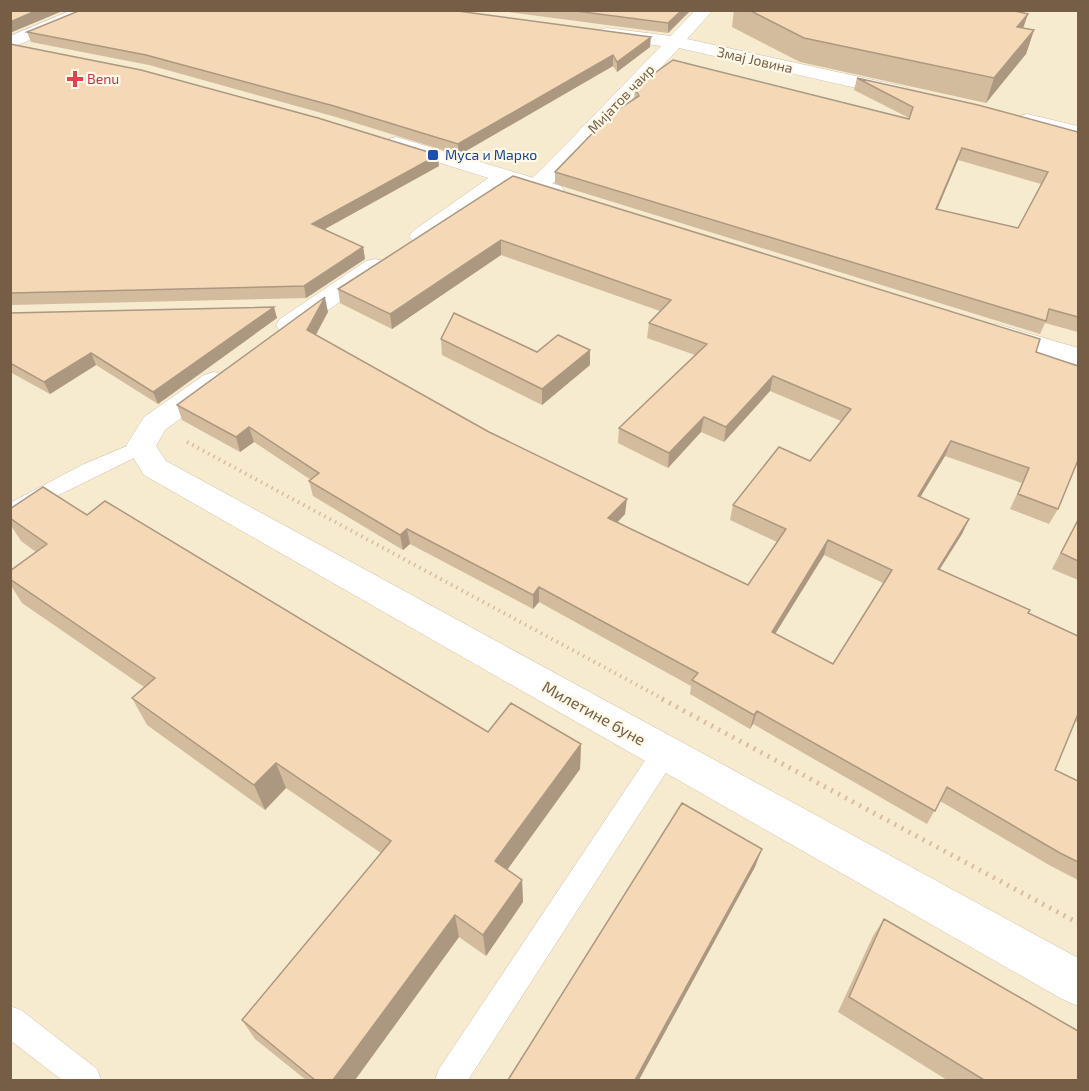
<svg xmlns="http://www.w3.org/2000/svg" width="1089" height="1091" viewBox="0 0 1089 1091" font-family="'Exo 2',sans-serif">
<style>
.residential{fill:#f6eacf}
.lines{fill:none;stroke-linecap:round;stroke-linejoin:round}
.lane-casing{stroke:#d1c2aa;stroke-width:1}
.street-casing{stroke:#d1c2aa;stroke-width:1}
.secondary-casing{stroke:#d3c0a4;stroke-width:1}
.path-far1{stroke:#dabc9a;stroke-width:4;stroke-dasharray:1.5 4.5;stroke-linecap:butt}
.path{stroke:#dabc9a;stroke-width:5;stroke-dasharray:2 6;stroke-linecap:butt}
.lane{fill:#fff;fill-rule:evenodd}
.street{fill:#fff;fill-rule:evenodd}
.secondary{fill:#fff;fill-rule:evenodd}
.wall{fill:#d3bb9d;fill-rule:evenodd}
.shaded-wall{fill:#ac9880}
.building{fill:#f5d9b7;stroke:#ac9880;stroke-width:1.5;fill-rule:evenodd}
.health-dot{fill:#e0444e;stroke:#fff9e9;stroke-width:2}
.transit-dot{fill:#1a4fb4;stroke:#fff9e9;stroke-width:2}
.labels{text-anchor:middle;stroke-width:4.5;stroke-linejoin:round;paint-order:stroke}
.far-street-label{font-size:14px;fill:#765e46;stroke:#fff9e9}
.far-health-label{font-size:14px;fill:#be3a42;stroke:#fff9e9;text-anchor:start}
.far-transit-label{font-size:14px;fill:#164399;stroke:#fff9e9;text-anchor:start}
.street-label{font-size:16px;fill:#765e46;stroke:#fff9e9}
</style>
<rect width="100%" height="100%" fill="#fef7e1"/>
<!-- residential -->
<path class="residential" d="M11 11H1078V1080H11Z"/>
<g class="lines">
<!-- lane casing -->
<g class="lane-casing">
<path id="lane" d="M141 440 148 441 151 446 148 451 10 519V503L82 465Z
M665 741 674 744 677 752 674 760 468 1080H435L439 1069 656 744Z
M10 1006 21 1010 97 1069 101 1080H62L10 1040Z"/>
</g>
<!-- street casing -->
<g class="street-casing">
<path id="street" d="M72 10H96L94 14 10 48V36Z
M695 10H713L687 39 901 86 908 88 911 92 908 96 901 98 679 48 562 175C551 184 543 195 527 191L524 186 546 165 661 46 601 37 598 33 601 29 607 28 671 36Z
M1027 114 1078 126V138L1020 124 1017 120 1020 116Z
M505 170 513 172 516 177 513 182 429 241 421 243 413 241 409 236 413 231 497 172Z
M375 259 384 261 387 266 384 271 298 331 289 333 280 331 276 325 280 319 366 261Z
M214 372 224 375 228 381 224 387 165 430 156 446 166 461 1078 958V1006L1062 999 144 475 126 446 144 417 204 375Z"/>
</g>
<!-- secondary casing -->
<g class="secondary-casing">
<path id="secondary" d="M396 137 561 186 564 191 561 196 553 198 389 147 386 143 389 139Z
M997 324 1078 348V365L988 338 984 332 988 326Z"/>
</g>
<!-- path-far1 -->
<path class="path-far1" d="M187 442 665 700"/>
<!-- path -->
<path class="path" d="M662 699 1078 923"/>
<!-- lane -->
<use href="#lane" class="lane"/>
<!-- street -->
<use href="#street" class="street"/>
<!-- secondary -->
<use href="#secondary" class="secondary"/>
</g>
<!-- wall -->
<path class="wall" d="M492 10H691L668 33Z
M734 10H1011L1028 14 1023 28 1034 30 1026 54 986 103 800 62 732 27Z
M27 32 650 47 617 72 613 66 459 155 336 117 149 65 31 42Z
M10 44 439 166 325 229 363 247 365 259 306 298 10 305Z
M857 78 1078 132V332L1045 323 1040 334 555 184V172L634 99 635 88 909 119V118L854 90ZM958 160 1041 184 1018 228 937 209Z
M513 176 1036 352 1058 509 1049 524 1010 509 1022 483 945 456 920 497 969 519 962 534 940 569 1028 613 1078 636V723L1075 721 1055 770 1078 781V880L1049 865 940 801 927 824 753 724 750 729 690 694 691 686 539 602 533 609 410 544 403 550 313 496 309 481 311 480 254 442 240 452 182 420 177 405 328 312 316 335 625 514 617 523 748 585 777 542 730 520 733 505 810 461 841 421 770 391 724 442 701 432 668 468 618 443 619 428 695 355 647 338 649 323 660 311 501 255 392 329 340 303 338 289ZM824 555 883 583 833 664 775 634Z
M10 313 277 318 158 404 96 365 50 394 10 372Z
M441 339 537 352 590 365 542 405 442 355Z
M10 509 87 515 488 732 581 744 580 769 507 870 522 880 523 902 486 956 459 937 355 1080H306L255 1039 242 1020 381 853 286 788 265 810 147 725 132 698 144 687 22 603 10 584V571L36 552 21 541 10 524Z
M1078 519V580L1052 569Z
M884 919 1078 1080H947L838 1012 873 936Z"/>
<!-- shaded-wall -->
<path class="shaded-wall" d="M38 10H65L10 33V22Z
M682 10H691L668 33V23Z
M1028 14 1020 37 1017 27Z
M1034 30 1026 54 986 103 994 78Z
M651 37 650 47 617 72V62Z
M613 55V66L459 155 458 144Z
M962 148 958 160 932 222 936 209Z
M438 155 439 166 314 235 312 224Z
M501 240V255L392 329 390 314Z
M363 247 365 259 306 298 304 286Z
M325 297 328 312 310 345 307 330Z
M274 307 277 318 158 404 153 392Z
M590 350V365L542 405V389Z
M91 353 96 365 50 394 44 382Z
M773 376 770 391 724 442 726 427Z
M704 417 701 432 668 468 669 453Z
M249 427 254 442 240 452 236 437Z
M951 441 945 456 912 511 918 496Z
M627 499 625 514 607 533 608 518Z
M969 519 962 534 931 583 938 569Z
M407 529 410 544 403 550 400 535Z
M828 540 824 555 767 647 772 632Z
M539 587V602L533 609V595Z
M757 711 753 724 750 729 754 715Z
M581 744 580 769 497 884 495 861Z
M276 763 286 788 265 810 254 785Z
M762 849 755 867 639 1080H635Z
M522 880 523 902 486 956 483 935Z
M455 915 459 937 355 1080H333Z"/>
<!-- building -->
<path class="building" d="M10 10H38L10 22Z
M81 10H450L651 37 617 62 613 55 458 144 334 106 146 55 27 32Z
M568 10H682L668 23Z
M749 10H1011L1028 14 1017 27 1034 30 994 78 804 38Z
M10 44 141 70 318 118 438 155 312 224 363 247 304 286 10 293Z
M673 60 909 119 913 107 857 78 978 105 1078 132V317L1049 309 1046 321 555 172 611 114 639 96 635 88 638 85ZM962 148 1048 172 1018 228 936 209Z
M513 176 1040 339 1036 352 1078 366V460L1058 509 1018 494 1029 468 951 441 918 496 969 519 938 569 1030 610 1028 613 1078 636V714L1055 770 1078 781V862L1060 853 947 787 935 811 757 711 754 715 692 680 698 673 539 587 533 595 407 529 400 535 309 481 319 473 249 427 236 437 177 405 325 297 307 330 489 432 627 499 608 518 748 585 786 529 733 505 779 447 810 461 851 409 773 376 726 427 704 417 669 453 619 428 707 344 649 323 671 300 501 240 390 314 338 289ZM828 540 892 570 833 664 772 632Z
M274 307 153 392 91 353 44 382 10 363V313Z
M454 313 537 352 558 335 590 350 542 389 441 339Z
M43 487 87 515 105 501 488 732 511 703 581 744 495 861 522 880 483 935 455 915 333 1080H315L242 1020 391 841 276 763 254 785 132 698 155 678 10 579V571L47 544 10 518V509Z
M1078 520V561L1061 553Z
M682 803 762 849 635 1080H508Z
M884 919 1078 1031V1080H984L849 997Z"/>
<!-- markers -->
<path class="health-dot" d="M72 70h6v6h6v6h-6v6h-6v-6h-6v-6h6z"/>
<rect class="transit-dot" x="427" y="149" width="12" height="12" rx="3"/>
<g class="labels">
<!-- far-street labels -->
<g class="far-street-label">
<text transform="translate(755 60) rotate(13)" y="5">Змај Јовина</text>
<text transform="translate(621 99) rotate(-46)" y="5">Мијатов чаир</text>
</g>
<!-- far-health labels -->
<g class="far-health-label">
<text x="87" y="84">Benu</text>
</g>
<!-- far-transit labels -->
<g class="far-transit-label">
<text x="445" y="160">Муса и Марко</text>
</g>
<!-- street labels -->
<g class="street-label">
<text transform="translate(594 713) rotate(29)" y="6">Милетине буне</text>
</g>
</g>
<!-- border -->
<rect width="1089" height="1091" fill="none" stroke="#765e46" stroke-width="24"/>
</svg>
